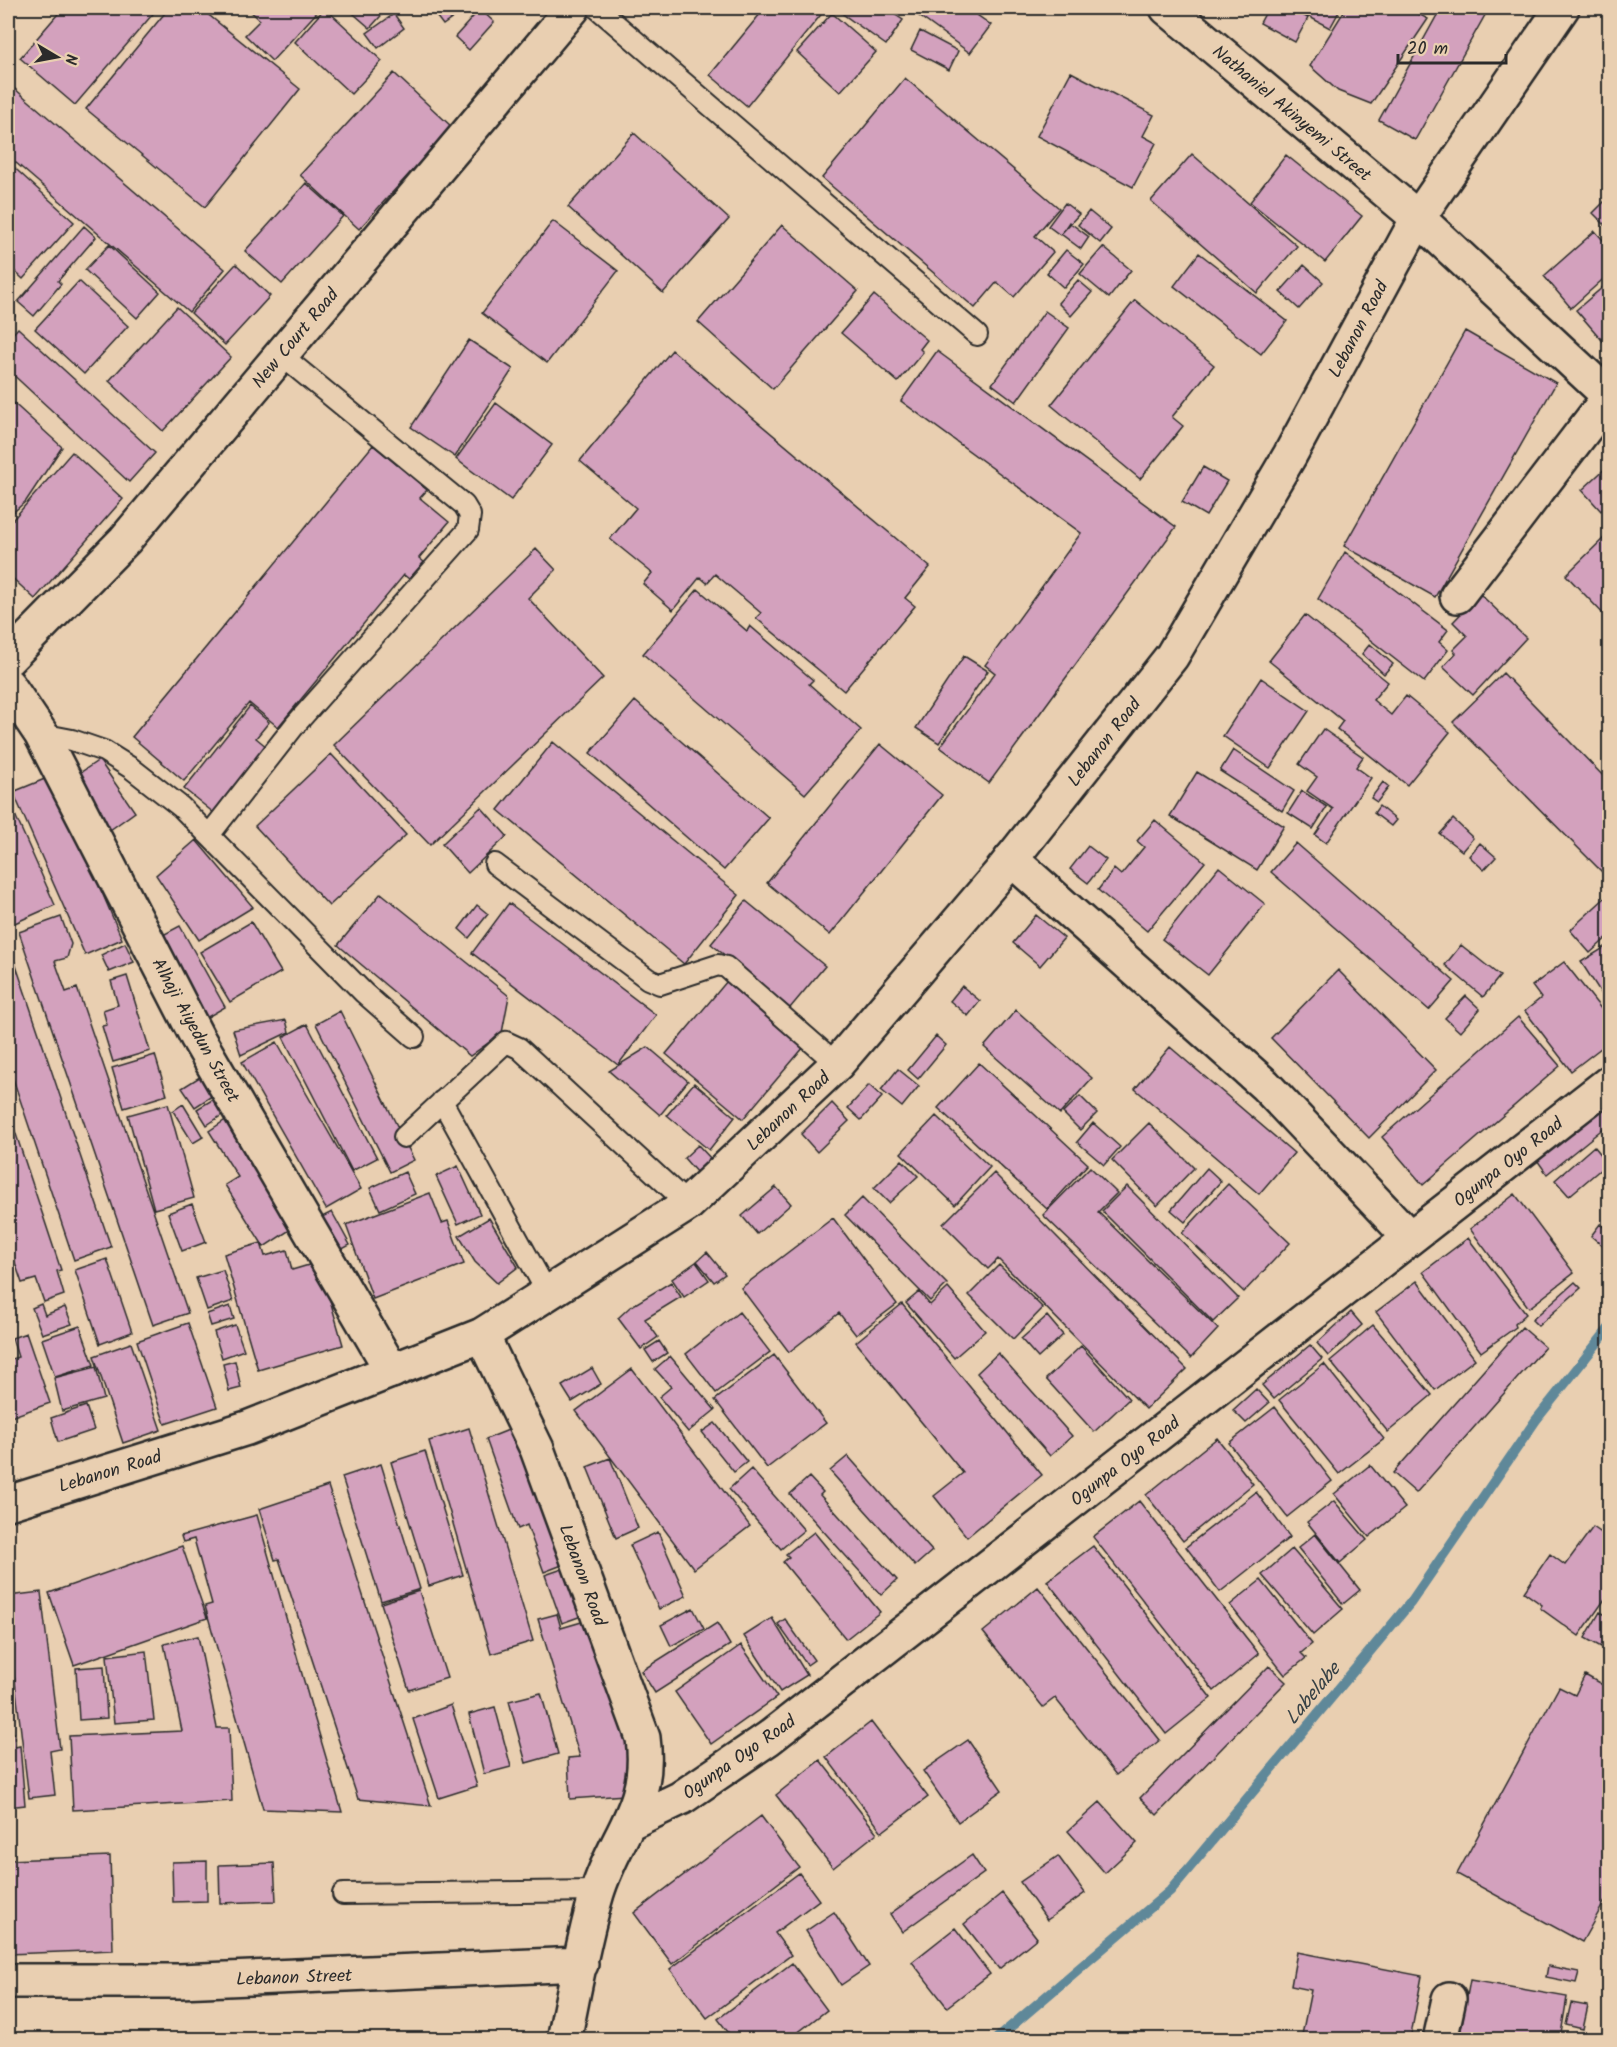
<svg xmlns="http://www.w3.org/2000/svg" width="1617" height="2047" viewBox="0 0 1617 2047" font-family="Kalam,sans-serif">
<style>
.lines{fill:none;stroke-linecap:round;stroke-linejoin:round}
.stream{stroke:#5f8899;stroke-width:10}
.building{fill:#d3a1bd;stroke:#2b2b2b;stroke-width:1.5}
.service-casing{stroke:#2b2b2b;stroke-width:24}
.minor-casing{stroke:#2b2b2b;stroke-width:38}
.tertiary-casing{stroke:#2b2b2b;stroke-width:38}
.secondary-casing{stroke:#2b2b2b;stroke-width:38}
.service{stroke:#e9cfb1;stroke-width:20}
.minor{stroke:#e9cfb1;stroke-width:33}
.tertiary{stroke:#e9cfb1;stroke-width:33}
.secondary{stroke:#e9cfb1;stroke-width:33}
.labels{text-anchor:middle;stroke-width:6;stroke-linejoin:round;paint-order:stroke}
.street-label{font-size:18px;fill:#2b2b2b;stroke:#e9cfb1}
.water-label{font-size:20px;font-style:italic;fill:#384246;stroke:#e9cfb1}
</style>
<rect width="100%" height="100%" fill="#e9cfb1"/>
<filter id="ink" filterUnits="userSpaceOnUse"><feTurbulence type="fractalNoise" baseFrequency=".0167" numOctaves="2"/><feDisplacementMap in="SourceGraphic" scale="12" xChannelSelector="R" yChannelSelector="G"/><feConvolveMatrix kernelMatrix="1 2 1 2 8 2 1 2 1" color-interpolation-filters="sRGB"/></filter>
<g filter="url(#ink)">
<g class="lines">
<!-- stream -->
<path class="stream" d="M995 2040 1170 1891 1411 1602 1536 1420 1610 1327"/>
</g>
<!-- building -->
<path class="building" d="M63 8H158L75 105 20 58Z
M169 8H200L300 89 205 207 86 109Z
M247 8H321L272 61 245 35 260 20Z
M325 8 382 61 351 94 295 42Z
M347 8H388L370 28Z
M430 8H467L443 25Z
M765 8H819L824 11 747 106 710 75Z
M843 8H885L903 20 886 45 840 12Z
M908 8H967L991 25 970 53Z
M1268 8H1289L1308 18 1295 42 1260 23Z
M1303 8H1341L1330 28 1300 12Z
M1346 8H1407L1428 19 1371 104 1338 91 1310 66Z
M1441 8H1489L1415 140 1379 120Z
M480 9 494 22 469 50 455 37Z
M832 13 876 52 840 92 797 52Z
M394 14 404 28 378 48 367 33Z
M920 31 958 51 949 70 911 50Z
M1071 72 1154 115 1143 136 1156 143 1133 187 1037 136Z
M394 73 452 127 359 229 300 175Z
M905 78 1059 208 1035 236 1053 252 1014 297 997 282 975 308 822 178Z
M8 83 225 269 189 312 8 156Z
M634 133 729 219 663 293 568 207Z
M1192 154 1297 246 1257 293 1151 201Z
M1286 155 1362 216 1325 262 1250 202Z
M8 162 74 222 23 279 8 265Z
M306 183 343 216 282 284 245 251Z
M1610 196V230L1593 213Z
M1065 203 1079 214 1060 235 1048 226Z
M1089 211 1111 229 1100 243 1078 225Z
M553 221 618 271 547 363 482 313Z
M1069 222 1089 237 1081 249 1061 234Z
M782 225 858 291 773 389 698 322Z
M84 226 96 237 58 281 61 284 34 316 18 302Z
M1595 231 1610 248V273L1571 308 1544 276Z
M109 245 160 292 137 318 85 270Z
M1103 247 1131 270 1109 298 1080 274Z
M1066 250 1084 264 1064 288 1047 273Z
M1199 253 1287 321 1261 354 1174 286Z
M236 264 270 296 225 345 191 313Z
M1304 265 1323 282 1299 309 1280 292Z
M1078 280 1092 292 1071 316 1058 303Z
M79 281 128 326 84 374 35 329Z
M1610 281V346L1608 347 1576 310Z
M874 295 927 340 920 349 923 352 898 382 841 333Z
M1135 300 1214 365 1172 417 1183 426 1140 479 1051 405Z
M177 307 231 357 163 431 109 381Z
M8 309 15 316 8 325Z
M1045 311 1069 328 1016 402 992 384Z
M18 328 155 453 129 482 8 370V339Z
M1465 331 1556 383 1435 597 1344 546Z
M469 340 513 369 455 457 411 427Z
M672 350 930 567 905 598 915 606 844 691 756 618 761 613 715 574 707 583 700 577 673 610 643 584 652 573 610 539 636 508 580 461Z
M937 351 1176 527 989 783 940 747 995 673 985 665 1081 533 901 401Z
M8 398 62 447 26 501 8 517Z
M496 403 552 445 511 500 456 459Z
M373 445 427 490 420 498 449 522 419 558 424 562 409 579 404 575 278 727 249 703 184 781 132 737Z
M72 452 123 499 35 599 8 574V525Z
M1610 464V502L1601 511 1582 490Z
M1203 467 1227 481 1206 516 1182 502Z
M1610 532V621L1566 575Z
M536 549 556 570 528 598 603 678 430 845 334 745Z
M1345 552 1448 630 1439 642 1448 650 1424 682 1318 599Z
M698 589 747 631 750 626 813 680 809 684 861 730 805 794 643 654Z
M1480 594 1526 638 1473 695 1443 667 1456 653 1453 650 1467 636 1453 622Z
M1305 615 1388 682 1373 700 1391 715 1406 696 1450 732 1407 785 1337 729 1343 721 1269 661Z
M1370 644 1393 664 1384 674 1362 654Z
M964 656 988 671 939 743 916 728Z
M1503 673 1610 783V880L1453 722Z
M1261 678 1309 711 1270 768 1223 736Z
M635 701 769 818 724 870 590 753Z
M250 706 269 722 256 738 267 747 214 813 184 789Z
M1323 729 1363 757 1356 767 1371 778 1326 843 1315 835 1333 809 1307 791 1317 777 1299 764Z
M553 742 739 895 684 964 498 810Z
M880 744 942 795 830 935 767 883Z
M1233 750 1294 791 1282 811 1220 771Z
M331 754 406 835 329 906 255 826Z
M99 760 135 812 110 830 74 777Z
M1197 772 1284 826 1257 870 1170 816Z
M52 776 122 939 85 955 13 792Z
M1383 782 1389 787 1377 802 1371 798Z
M1302 791 1327 807 1313 829 1288 813Z
M1379 806 1396 820 1391 826 1374 813Z
M481 807 507 836 468 873 442 844Z
M12 808 55 905 8 926V810Z
M1453 819 1473 838 1462 851 1440 834Z
M1155 820 1205 862 1147 931 1098 890 1114 869 1121 875 1144 847 1137 841Z
M196 840 253 907 199 940 156 875Z
M1296 843 1454 981 1429 1010 1271 872Z
M1480 843 1496 857 1484 870 1469 856Z
M1088 846 1106 860 1088 883 1070 869Z
M1219 867 1265 904 1208 975 1162 939Z
M381 893 509 996 502 1033 470 1056 338 945Z
M1607 896 1610 899V935L1590 953 1570 930Z
M746 901 825 966 790 1008 711 944Z
M509 903 656 1015 618 1065 472 953Z
M477 905 488 914 469 938 459 929Z
M1036 915 1064 938 1040 966 1013 943Z
M61 917 71 944 67 958 55 961 66 992 77 988 188 1313 153 1325 19 932Z
M251 922 281 972 230 1002 200 952Z
M180 926 225 1007 206 1018 161 936Z
M8 942 111 1247 74 1260 8 1064Z
M125 943 134 962 109 972 101 955Z
M1610 944V1007L1581 962Z
M1461 945 1500 976 1483 997 1445 965Z
M1564 962 1610 1020V1041L1571 1071 1525 1011 1541 998 1532 986Z
M1338 970 1436 1070 1369 1138 1271 1038Z
M127 976 150 1051 113 1062 102 1026 107 1025 103 1010 118 1005 111 981Z
M727 981 804 1047 743 1119 666 1054Z
M962 986 980 1001 968 1016 950 1001Z
M1466 996 1480 1009 1460 1032 1445 1018Z
M1016 1010 1092 1078 1060 1114 984 1047Z
M340 1011 414 1160 390 1172 316 1024Z
M1518 1017 1560 1066 1423 1185 1382 1137Z
M286 1020 289 1032 241 1055 233 1030Z
M307 1024 377 1158 352 1171 283 1037Z
M936 1036 946 1045 918 1079 908 1070Z
M277 1042 361 1189 326 1209 242 1062Z
M648 1047 688 1081 660 1115 609 1071Z
M1170 1047 1294 1153 1259 1194 1135 1089Z
M155 1055 167 1095 124 1108 112 1068Z
M979 1063 1088 1164 1047 1209 938 1108Z
M898 1069 919 1086 902 1107 881 1090Z
M206 1073 218 1092 195 1107 182 1088Z
M694 1083 735 1117 709 1150 667 1115Z
M869 1085 882 1097 861 1120 848 1108Z
M222 1094 231 1109 207 1125 197 1109Z
M1080 1096 1097 1113 1080 1130 1063 1113Z
M1610 1100V1123L1547 1174 1537 1160Z
M832 1103 849 1121 817 1152 801 1134Z
M168 1104 194 1198 154 1209 128 1115Z
M183 1104 203 1137 193 1143 173 1111Z
M8 1110 61 1270 57 1271 64 1295 44 1302 36 1279 22 1283 8 1242Z
M233 1115 302 1222 264 1247 225 1185 238 1177 209 1131Z
M936 1116 990 1167 955 1205 901 1153Z
M1093 1123 1120 1147 1104 1165 1077 1142Z
M1149 1123 1194 1168 1157 1206 1112 1160Z
M698 1145 712 1160 697 1173 684 1158Z
M1594 1146 1608 1163 1569 1196 1555 1180Z
M902 1160 918 1176 889 1203 874 1188Z
M458 1166 480 1214 458 1224 436 1176Z
M1090 1167 1117 1193 1098 1212 1218 1329 1191 1358 1043 1215Z
M1207 1168 1221 1181 1185 1222 1171 1210Z
M405 1172 415 1194 380 1210 370 1188Z
M994 1173 1187 1369 1146 1409 998 1259 988 1269 943 1224Z
M1228 1184 1290 1243 1244 1292 1182 1233Z
M1127 1186 1238 1298 1213 1322 1102 1211Z
M776 1187 791 1204 757 1234 742 1216Z
M430 1193 442 1223 448 1221 464 1264 373 1299 346 1225Z
M1515 1194 1574 1273 1529 1308 1470 1229Z
M862 1198 947 1284 930 1301 845 1215Z
M192 1204 206 1242 182 1251 168 1213Z
M332 1212 350 1245 331 1255 314 1221Z
M489 1218 518 1267 497 1283 475 1262 459 1236Z
M833 1218 897 1304 856 1335 839 1313 789 1352 741 1288Z
M1600 1224 1610 1233V1243L1605 1248 1591 1236Z
M1468 1238 1526 1314 1515 1324 1516 1327 1481 1352 1423 1272Z
M261 1243 265 1256 287 1250 292 1270 319 1262 343 1345 258 1370 224 1254Z
M707 1252 725 1274 714 1282 697 1261Z
M107 1259 132 1332 100 1344 75 1270Z
M696 1262 709 1280 684 1297 672 1279Z
M999 1265 1043 1308 1013 1339 969 1295Z
M223 1270 233 1301 207 1310 196 1278Z
M1417 1281 1475 1359 1435 1390 1376 1312Z
M671 1282 681 1297 645 1319 658 1337 641 1349 618 1318 630 1307Z
M1575 1282 1581 1288 1538 1326 1532 1320Z
M948 1288 985 1331 954 1358 906 1303 919 1292 930 1305Z
M41 1304 45 1315 65 1307 72 1324 42 1334 32 1308Z
M902 1304 1042 1475 967 1537 934 1496 963 1473 856 1342Z
M230 1306 234 1319 211 1326 207 1314Z
M739 1312 770 1352 716 1393 686 1354Z
M1351 1312 1362 1325 1328 1356 1317 1343Z
M1047 1316 1063 1335 1038 1358 1021 1339Z
M188 1323 217 1407 165 1424 137 1341Z
M235 1325 244 1350 222 1358 214 1332Z
M1373 1325 1432 1395 1388 1432 1330 1361Z
M80 1326 94 1365 55 1377 42 1339Z
M1522 1327 1545 1347 1416 1493 1393 1473Z
M26 1333 50 1403 8 1418V1360L18 1357 12 1338Z
M659 1341 667 1353 653 1362 645 1350Z
M131 1343 161 1430 123 1443 94 1356Z
M1310 1345 1322 1359 1274 1399 1262 1385Z
M1081 1346 1129 1399 1094 1432 1046 1379Z
M998 1353 1072 1436 1050 1456 977 1373Z
M774 1355 826 1423 767 1468 715 1400Z
M670 1356 715 1410 688 1432 659 1397 671 1387 655 1369Z
M235 1361 241 1388 229 1391 223 1364Z
M1324 1364 1384 1439 1339 1474 1279 1400Z
M96 1367 104 1399 62 1411 54 1378Z
M592 1368 601 1384 572 1402 562 1386Z
M632 1369 750 1526 694 1569 576 1411Z
M1256 1389 1269 1403 1246 1423 1233 1410Z
M86 1406 94 1430 58 1442 51 1418Z
M1275 1407 1332 1481 1287 1517 1229 1443Z
M715 1423 747 1462 734 1472 702 1432Z
M521 1425 570 1562 544 1572 527 1525 518 1529 486 1439Z
M469 1428 533 1641 491 1654 429 1441Z
M1217 1438 1253 1484 1183 1541 1146 1495Z
M425 1451 463 1575 429 1586 391 1462Z
M848 1456 932 1551 915 1566 830 1471Z
M610 1458 638 1528 616 1538 587 1467Z
M381 1464 420 1589 381 1601 342 1477Z
M1370 1465 1405 1508 1369 1537 1334 1494Z
M751 1469 804 1530 781 1549 729 1489Z
M809 1477 823 1492 820 1495 897 1580 881 1595 790 1494Z
M328 1486 373 1627 431 1806 358 1799 279 1559 275 1560 259 1509Z
M1256 1492 1290 1537 1220 1592 1186 1547Z
M1139 1501 1259 1654 1214 1691 1093 1537Z
M1334 1501 1367 1540 1340 1563 1307 1522Z
M257 1515 313 1713 342 1812 263 1809 205 1606 212 1604 194 1539 183 1542 181 1536Z
M1593 1527 1610 1539V1592L1579 1636 1540 1608 1542 1605 1524 1592 1550 1554 1565 1565Z
M658 1532 686 1596 659 1609 630 1545Z
M814 1532 880 1612 846 1639 783 1562 789 1557 786 1554Z
M1315 1534 1360 1590 1343 1604 1298 1548Z
M182 1546 207 1618 74 1665 49 1593Z
M1093 1546 1211 1698 1166 1734 1047 1581Z
M1292 1549 1343 1609 1313 1635 1262 1575Z
M571 1566 587 1614 562 1623 545 1575Z
M1261 1580 1312 1644 1301 1653 1306 1658 1285 1675 1230 1605Z
M1038 1587 1160 1740 1116 1775 1055 1698 1043 1707 983 1632Z
M419 1591 447 1678 409 1690 381 1603Z
M41 1592 60 1749 50 1751 55 1795 29 1798 8 1624V1596Z
M693 1608 704 1629 671 1646 661 1625Z
M1600 1612 1610 1617V1632L1601 1647 1585 1638Z
M557 1614 561 1628 592 1619 630 1747 625 1795 570 1799 568 1758 580 1757 538 1619Z
M772 1618 807 1675 780 1692 744 1636Z
M785 1619 814 1660 807 1665 778 1624Z
M717 1623 730 1645 655 1693 641 1671Z
M198 1636 217 1728H229L232 1801 73 1810 69 1736 182 1731 164 1644Z
M1610 1638V1656L1602 1652Z
M741 1645 777 1697 711 1744 675 1692Z
M146 1651 154 1720 114 1723 107 1656Z
M104 1666 107 1718 79 1720 76 1668Z
M1269 1666 1286 1682 1157 1815 1140 1798Z
M1585 1675 1610 1689V1892L1582 1942 1457 1874 1559 1687 1575 1695Z
M541 1693 558 1754 526 1763 509 1701Z
M451 1705 477 1786 439 1798 413 1719Z
M495 1707 511 1767 484 1774 469 1714Z
M871 1722 928 1797 882 1832 826 1757Z
M8 1733H14L15 1747 20 1746 25 1805 8 1807Z
M968 1740 1002 1790 958 1822 923 1771Z
M820 1760 877 1833 833 1868 776 1795Z
M1100 1802 1137 1843 1105 1873 1068 1831Z
M761 1816 799 1867 672 1964 634 1913Z
M972 1855 984 1873 902 1932 890 1914Z
M110 1856 113 1950 8 1954V1860Z
M1058 1856 1085 1893 1047 1920 1020 1882Z
M207 1861V1901L173 1902 172 1862Z
M274 1863 276 1901 220 1903 219 1865Z
M799 1873 819 1900 775 1933 791 1955 707 2018 670 1969Z
M1002 1893 1037 1938 999 1969 964 1924Z
M834 1912 869 1966 841 1985 806 1931Z
M955 1928 990 1974 947 2007 912 1962Z
M1297 1952 1422 1976 1410 2040H1301L1311 1990 1291 1986Z
M792 1963 827 2010 788 2040H734L718 2019Z
M1548 1966 1579 1972 1576 1983 1546 1977Z
M1470 1980 1567 1997 1560 2040H1459Z
M1571 2003 1588 2006 1583 2029 1566 2025Z"/>
<g class="lines">
<!-- service casing -->
<g class="service-casing">
<path id="service" d="M597 8 977 335
M41 734 72 740 104 751 131 768 181 807 364 993 414 1037
M210 834 295 725 468 530 470 515 464 505 281 355
M495 864 648 979 660 984 718 965 726 967 837 1064
M442 1101 548 1294
M404 1137 506 1042 519 1048 688 1204
M343 1894 598 1891"/>
</g>
<!-- minor casing -->
<g class="minor-casing">
<path id="minor" d="M1167 8 1418 218 1610 397
M1457 596 1609 397
M8 685 41 734 197 1037 392 1371
M1011 859 1265 1085 1410 1238
M482 1335 537 1449 643 1738C652 1807 615 1834 597 1893 583 1940 574 1991 564 2040
M629 1823 681 1798 769 1738 1610 1082
M8 1981H179L581 1964
M1440 2040 1449 1999"/>
</g>
<!-- tertiary casing -->
<g class="tertiary-casing">
<path id="tertiary" d="M8 659 125 540 573 8"/>
</g>
<!-- secondary casing -->
<g class="secondary-casing">
<path id="secondary" d="M8 1503 247 1428 482 1335 688 1204 837 1064 1001 872 1172 656 1290 455 1418 218 1562 8"/>
</g>
<!-- service -->
<use href="#service" class="service"/>
<!-- minor -->
<use href="#minor" class="minor"/>
<!-- tertiary -->
<use href="#tertiary" class="tertiary"/>
<!-- secondary -->
<use href="#secondary" class="secondary"/>
</g>
</g>
<g class="labels">
<!-- street labels -->
<g class="street-label">
<text transform="translate(1292 113) rotate(40)" y="6">Nathaniel Akinyemi Street</text>
<text transform="translate(1358 329) rotate(-62)" y="6">Lebanon Road</text>
<text transform="translate(295 338) rotate(-50)" y="6">New Court Road</text>
<text transform="translate(1104 742) rotate(-52)" y="6">Lebanon Road</text>
<text transform="translate(196 1030) rotate(61)" y="6">Alhaji Aiyedun Street</text>
<text transform="translate(788 1111) rotate(-43)" y="6">Lebanon Road</text>
<text transform="translate(1508 1162) rotate(-38)" y="6">Ogunpa Oyo Road</text>
<text transform="translate(1125 1461) rotate(-38)" y="6">Ogunpa Oyo Road</text>
<text transform="translate(110 1471) rotate(-17)" y="6">Lebanon Road</text>
<text transform="translate(583 1575) rotate(70)" y="6">Lebanon Road</text>
<text transform="translate(739 1757) rotate(-35)" y="6">Ogunpa Oyo Road</text>
<text transform="translate(294 1977) rotate(-2)" y="6">Lebanon Street</text>
</g>
<!-- water labels -->
<g class="water-label">
<text transform="translate(1312 1693) rotate(-50)" y="7">Labelabe</text>
</g>
</g>
<!-- margin -->
<rect width="1617" height="2047" fill="none" stroke="#e9cfb1" stroke-width="30"/>
<rect x="15" y="15" width="1587" height="2017" fill="none" stroke="#2b2b2b" stroke-width="2" filter="url(#ink)"/>
<!-- north arrow -->
<g transform="translate(57 57) rotate(100)" stroke="#e9cfb1" stroke-width="4.5" paint-order="stroke">
<path d="M0-4.5L10 22L0 15L-10 22Z" fill="#2b2b2b"/>
<text y="-9" font-size="16" font-weight="bold" text-anchor="middle" fill="#2b2b2b">N</text>
</g>
<!-- scale -->
<path d="M1398 54v9h108v-9" fill="none" stroke="#2b2b2b" stroke-width="3"/>
<text x="1407" y="54" font-size="18" fill="#2b2b2b" stroke="#e9cfb1" stroke-width="4.5" paint-order="stroke">20 m</text>
</svg>
